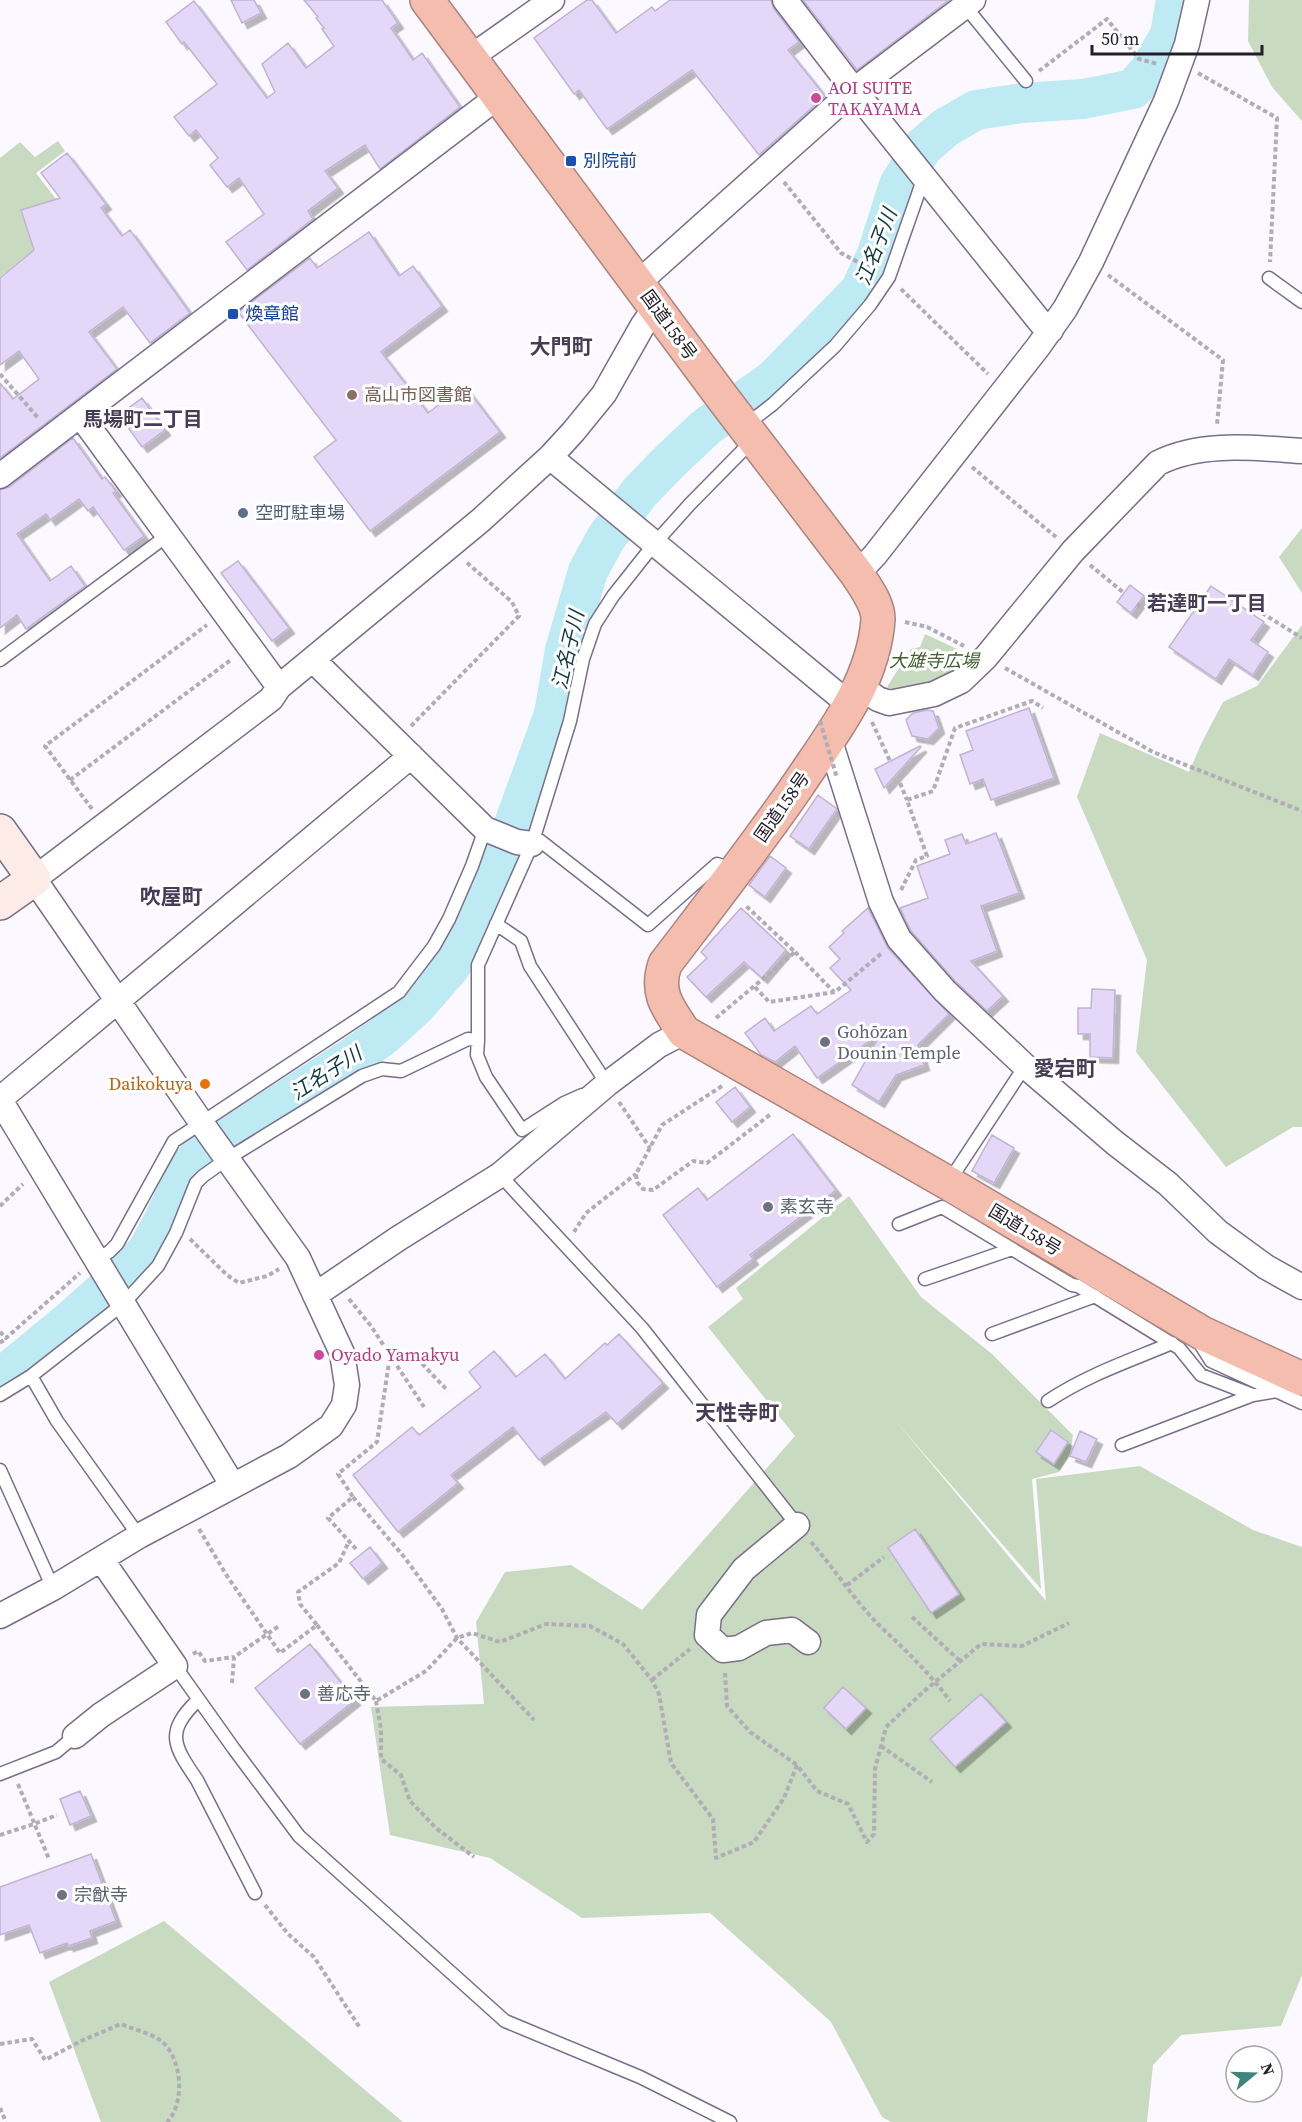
<svg xmlns="http://www.w3.org/2000/svg" width="1302" height="2122" viewBox="0 0 1302 2122" font-family="'Source Serif 4','Noto Sans JP',serif">
<style>
.green{fill:#c8dac0}
.lines{fill:none;stroke-linecap:round;stroke-linejoin:round}
.river{stroke:#beeaf4;stroke-width:40}
.building{fill:#e4d7f7;stroke:#c0b4d2;stroke-width:1.5;filter:url(#shadow)}
.lane-casing{stroke:#796e8a;stroke-width:15}
.street-casing{stroke:#796e8a;stroke-width:27}
.secondary-casing{stroke:#796e8a;stroke-width:36}
.highway-casing{stroke:#aa857f;stroke-width:36}
.path{stroke:#b1adb6;stroke-width:4;stroke-dasharray:4.5 3;stroke-linecap:butt}
.lane{stroke:#fff;stroke-width:12}
.street{stroke:#fff;stroke-width:24}
.secondary{stroke:#fcebe6;stroke-width:33}
.highway{stroke:#f4bdad;stroke-width:33}
.path-bridge{stroke:#b1adb6;stroke-width:4;stroke-dasharray:4.5 3;stroke-linecap:butt}
.hotel-dot{fill:#d1479c;stroke:#fff;stroke-width:2}
.transit-dot{fill:#1a4fb4;stroke:#fff;stroke-width:2}
.education-dot{fill:#8d6e63;stroke:#fff;stroke-width:2}
.service-dot{fill:#5c6f8a;stroke:#fff;stroke-width:2}
.worship-dot{fill:#6b7280;stroke:#fff;stroke-width:2}
.food-dot{fill:#e8710a;stroke:#fff;stroke-width:2}
.labels{text-anchor:middle;stroke-width:6;stroke-linejoin:round;paint-order:stroke}
.hotel-label{font-size:18px;fill:#b23c85;stroke:#fff;text-anchor:start}
.transit-label{font-size:18px;fill:#164399;stroke:#fff;text-anchor:start}
.street-label{font-size:18px;fill:#221d29;stroke:#fff}
.education-label{font-size:18px;fill:#785e54;stroke:#fff;text-anchor:start}
.service-label{font-size:18px;fill:#4e5e75;stroke:#fff;text-anchor:start}
.park-label{font-size:18px;font-style:italic;fill:#426034;stroke:#fff}
.worship-label{font-size:18px;fill:#5b616d;stroke:#fff;text-anchor:start}
.food-label{font-size:18px;fill:#c56008;stroke:#fff;text-anchor:end}
.water-label{font-size:20px;font-style:italic;fill:#0f3840;stroke:#fff}
.neighbourhood-label{font-size:20px;font-weight:bold;fill:#473c56;stroke:#fff}
.quarter-label{font-size:21px;font-weight:bold;fill:#473c56;stroke:#fff}
</style>
<defs>
<filter id="shadow"><feDropShadow dx="5.5" dy="5.5" stdDeviation="0" flood-color="#0004"/></filter>
</defs>
<rect width="100%" height="100%" fill="#fbf8ff"/>
<!-- green -->
<path class="green" d="M1249 0H1302V121L1272 87 1248 41Z
M58 141 65 151 36 173 98 254 37 270 26 256 0 277V158L20 142 35 157Z
M1302 528V593L1279 557Z
M1302 625V1127H1293L1226 1167 1136 1052 1147 960 1077 797 1100 733 1189 772 1202 742 1223 702 1257 686Z
M925 634 974 657C953 680 922 686 893 693L887 687 911 649 920 647Z
M849 1196 921 1297 992 1354 1073 1435 1070 1456 1059 1472 1032 1479 1041 1589 895 1420 1046 1601 1036 1479 1140 1466 1253 1530 1302 1547V1975L1281 2026 1181 2035 1153 2065 1147 2122H891L882 2117 831 2022 710 1913 582 1918 490 1858 390 1835 371 1707 484 1704 476 1622 505 1572 571 1565 642 1610 795 1436 708 1327 743 1299 736 1288Z
M164 1921 403 2122H101L49 1982Z"/>
<g class="lines">
<!-- river -->
<path class="river" d="M0 1377 7 1373 70 1321 146 1253 164 1220 185 1174 197 1158 353 1057 383 1036 416 1006 450 967 470 936 501 860 554 714 565 650 588 571 606 538 639 493 669 462 706 427 773 380 860 291 877 254 899 185 923 147 945 128 976 110 1022 103 1083 99 1133 89 1149 71 1170 35 1176 0"/>
</g>
<!-- building -->
<path class="building" d="M231 0H254L261 13 242 23Z
M304 0H382L398 23 391 28 413 60 422 53 460 107 380 169 365 145 325 171 338 188 308 211 313 219 247 270 226 242 264 214 239 178 227 187 210 165 218 158 196 130 189 136 174 117 217 84 184 42 182 44 166 22 194 1 267 98 275 92 262 64 288 43 306 68 334 46 322 29 324 28 316 18 318 17Z
M587 0H592L616 33 652 7 655 11 670 0H771L774 9 799 42 788 50 825 96 759 155 692 70 607 129 579 90 574 94 534 38Z
M803 0H949L857 70Z
M67 153 106 204 101 208 122 236 130 230 190 313 150 343 123 307 89 332 117 369 0 458V383L13 399 39 379 19 351 0 365V278L34 250 21 210 60 198 41 173Z
M369 232 399 276 413 266 442 306 381 352 428 413 464 385 500 432 370 531 314 457 336 440 238 312 310 258 317 268Z
M142 398 165 430 142 447 119 415Z
M73 438 102 479 105 477 116 491 113 493 144 536 124 550 93 507 88 511 79 499 50 520 46 514 17 534 50 581 71 566 85 586 26 629 17 615 0 628V490L9 487Z
M238 561 289 628 272 641 221 573Z
M1130 585 1144 596 1131 613 1117 602Z
M1211 586 1264 622 1251 640 1268 652 1253 675 1229 659 1216 679 1169 647Z
M1029 708 1054 778 991 800 983 779 970 784 960 755 973 750 966 731Z
M927 710 933 711 939 728 928 739 912 736 906 720 913 713Z
M920 746 921 747 884 788 875 769Z
M818 795 837 809 809 849 790 836Z
M996 833 1019 893 981 906 997 951 971 961 1003 996 987 1011 955 981 911 931 900 908 928 898 917 866 950 854 945 840 962 834 966 844Z
M770 856 786 868 765 897 749 885Z
M741 908 786 950 762 978 744 962 706 997 687 977 707 958 701 952Z
M868 908 888 948 949 1014 918 1045 924 1065 896 1075 879 1102 852 1085 881 1033 817 1078 795 1046 775 1062 761 1055 745 1033 765 1018 774 1031 811 1006 817 1014 851 990 830 968 840 959 829 947 844 933 842 931Z
M1092 989 1115 990 1113 1058 1090 1057V1034H1078V1008H1091Z
M735 1087 750 1107 732 1122 716 1102Z
M793 1134 836 1190 750 1255 753 1259 717 1287 663 1215 698 1188 707 1200Z
M992 1135 1014 1148 994 1183 972 1171Z
M619 1334 663 1383 617 1424 606 1412 539 1460 513 1427 451 1475 458 1483 398 1532 353 1475 412 1427 419 1435 481 1387 469 1372 494 1351 516 1377 545 1354 565 1379 605 1343 607 1345Z
M1051 1430 1068 1442 1054 1464 1036 1452Z
M1080 1431 1097 1439 1086 1462 1070 1456Z
M915 1529 959 1594 931 1613 888 1548Z
M370 1547 382 1563 363 1579 350 1563Z
M310 1644 355 1700 300 1744 255 1688Z
M843 1687 866 1708 846 1729 824 1708Z
M981 1694 1006 1722 955 1767 930 1739Z
M80 1791 91 1816 70 1825 60 1799Z
M91 1854 116 1921 90 1931 92 1938 68 1946 67 1943 40 1953 29 1925 0 1935V1887Z"/>
<g class="lines">
<!-- lane casing -->
<g class="lane-casing">
<path id="lane" d="M965 6 1026 81
M1269 278 1302 302
M746 425 773 404 835 346 870 305 889 277 924 177
M0 660 168 535
M534 836 648 925 717 864 734 870
M496 924 521 941 530 966 607 1084 604 1085
M478 1040 477 1055 486 1077 522 1130 564 1103 582 1095
M500 1175 642 1328 797 1525
M948 1183 1025 1066
M899 1224 942 1207 1012 1249
M96 1259 109 1252 117 1244 174 1141 399 992 434 946 449 919 472 866 485 829
M925 1279 1012 1249 1072 1285 1078 1286 1179 1348 1201 1375 1253 1395 1277 1391
M992 1334 1095 1296
M1200 1340 1199 1342 1211 1361 1302 1403
M31 1376 57 1421 139 1536
M0 1395 31 1376 123 1304 158 1266 176 1233 196 1183 203 1176 227 1159 362 1076 382 1069 401 1071 468 1039 478 1040V965L532 844 570 721 583 659 595 624 613 596 655 543 690 504 752 441
M1048 1401C1087 1375 1129 1361 1172 1343
M1122 1445 1253 1395
M0 1470 53 1588
M175 1666 234 1749 299 1836 505 2021 640 2077 730 2122
M198 1700C165 1732 173 1745 197 1780L255 1893
M0 1774 56 1752 75 1736"/>
</g>
<!-- street casing -->
<g class="street-casing">
<path id="street" d="M785 0 854 90 1041 323 1051 330
M471 57 552 0
M638 283 854 90 973 0
M80 415 279 687
M550 457 850 705
M0 476 500 95
M857 574 875 555 1038 347 1065 309 1091 262 1166 101 1187 44 1197 0
M313 660 485 829 517 842 532 844
M860 687 878 699 889 703 934 694 961 681 986 657 1073 551 1158 463C1201 441 1256 448 1302 451
M829 738 881 902 899 939 907 948 945 991 1025 1066 1115 1143 1168 1184 1218 1232 1266 1267 1302 1287
M0 1099 411 756
M0 1100 227 1476 231 1486
M315 1295 399 1238 500 1175 607 1084 659 1045 684 1032
M797 1525 744 1569 709 1615 707 1635 723 1650 739 1648 766 1633 792 1630 808 1642
M0 1616 53 1588 139 1536 289 1456 331 1426 344 1405 347 1385 342 1353 298 1258 205 1128 34 879 271 699 279 687 481 520 550 457 573 432 604 394 643 325 656 307
M75 1736 101 1715 175 1666 101 1559"/>
</g>
<!-- secondary casing -->
<g class="secondary-casing">
<path id="secondary" d="M0 831 34 879 0 903"/>
</g>
<!-- highway casing -->
<g class="highway-casing">
<path id="highway" d="M427 0 722 397 857 574C865 587 878 603 878 619 874 682 832 734 798 785 756 846 710 905 665 964 655 993 668 1008 684 1032L948 1183 1202 1333 1302 1379"/>
</g>
<!-- path -->
<path class="path" d="M1039 71 1107 19 1139 59 1158 64
M1198 73 1277 118 1270 262
M784 182 841 253 873 270
M1108 275 1223 360 1217 425
M901 289 988 374
M0 374 39 419
M972 467 1056 537
M1090 565 1124 593
M1137 604 1141 607
M1262 613 1302 638
M905 622 927 627 964 646
M1005 668 1153 752 1302 811
M872 722 890 761
M411 726 519 616 512 602 465 561
M70 780 232 659
M900 783 907 800
M92 809 45 746 207 625
M901 890 916 860 927 856 907 800 933 791 955 728 1032 701 1043 708
M795 952 834 992
M755 987 769 1002 835 992 882 953
M716 1018 795 952 745 905
M722 1086 662 1125 636 1174 637 1182 643 1189 653 1190 693 1161 707 1163 771 1114
M619 1102 650 1148
M0 1206 23 1184
M574 1232 586 1213 636 1174
M190 1239 227 1275 239 1283 267 1276 279 1269
M349 1299 371 1326 424 1407
M0 1332 6 1338 80 1273
M0 1343 6 1338
M390 1356 411 1352 448 1391
M353 1497 405 1558 442 1609 457 1638 534 1720
M199 1529 227 1576 280 1653 317 1625 300 1604 298 1592 339 1563 349 1541
M811 1542C834 1568 854 1600 878 1624 904 1649 929 1672 950 1701
M356 1549 328 1518 353 1497 338 1474 377 1442 390 1356
M847 1585 884 1557
M912 1617 960 1661
M317 1625 376 1701 426 1671 457 1638 472 1633 500 1642 546 1624 590 1626 623 1644 652 1680 659 1694 671 1763 713 1819 716 1858 754 1842 784 1798 797 1765 817 1791 848 1804 867 1842 874 1834 875 1769 886 1727 923 1692 981 1644 1022 1646 1069 1623
M193 1654 198 1651 205 1661 234 1657
M725 1673 727 1706 750 1732 797 1765
M652 1680 690 1649
M232 1683 234 1657 279 1626
M376 1701 381 1729V1759L401 1775 410 1801 436 1828 474 1857
M881 1746 932 1782
M18 1784 49 1859
M0 1835 34 1824 57 1815
M265 1905 288 1934 314 1957 360 2028
M0 2044 32 2039 45 2060 81 2041 121 2024C133 2029 149 2033 160 2040 182 2056 186 2103 167 2122
M0 2108 6 2122"/>
<!-- lane -->
<use href="#lane" class="lane"/>
<!-- street -->
<use href="#street" class="street"/>
<!-- secondary -->
<use href="#secondary" class="secondary"/>
<!-- highway -->
<use href="#highway" class="highway"/>
<!-- path-bridge -->
<path class="path-bridge" d="M820 721 837 778"/>
</g>
<!-- markers -->
<g class="hotel-dot">
<circle cx="816" cy="98" r="6"/>
<circle cx="319" cy="1355" r="6"/>
</g>
<g class="transit-dot">
<rect x="565" y="155" width="12" height="12" rx="3"/>
<rect x="227" y="308" width="12" height="12" rx="3"/>
</g>
<circle class="education-dot" cx="352" cy="395" r="6"/>
<circle class="service-dot" cx="243" cy="513" r="6"/>
<g class="worship-dot">
<circle cx="825" cy="1042" r="6"/>
<circle cx="768" cy="1207" r="6"/>
<circle cx="305" cy="1694" r="6"/>
<circle cx="62" cy="1895" r="6"/>
</g>
<circle class="food-dot" cx="205" cy="1084" r="6"/>
<g class="labels">
<!-- hotel labels -->
<g class="hotel-label">
<text x="828" y="94">AOI SUITE<tspan x="828" dy="21">TAKAYAMA</tspan></text>
<text x="331" y="1361">Oyado Yamakyu</text>
</g>
<!-- transit labels -->
<g class="transit-label">
<text x="583" y="167">別院前</text>
<text x="245" y="320">煥章館</text>
</g>
<!-- street labels -->
<g class="street-label">
<text transform="translate(669 325) rotate(54)" y="6">国道158号</text>
<text transform="translate(782 807) rotate(-55)" y="6">国道158号</text>
<text transform="translate(1025 1230) rotate(31)" y="6">国道158号</text>
</g>
<!-- education labels -->
<g class="education-label">
<text x="364" y="401">高山市図書館</text>
</g>
<!-- service labels -->
<g class="service-label">
<text x="255" y="519">空町駐車場</text>
</g>
<!-- park labels -->
<g class="park-label">
<text x="934" y="667">大雄寺広場</text>
</g>
<!-- worship labels -->
<g class="worship-label">
<text x="837" y="1038">Gohōzan<tspan x="837" dy="21">Dounin Temple</tspan></text>
<text x="780" y="1213">素玄寺</text>
<text x="317" y="1700">善応寺</text>
<text x="74" y="1901">宗猷寺</text>
</g>
<!-- food labels -->
<g class="food-label">
<text x="193" y="1090">Daikokuya</text>
</g>
<!-- water labels -->
<g class="water-label">
<text transform="translate(876 247) rotate(-69)" y="7">江名子川</text>
<text transform="translate(568 650) rotate(-77)" y="7">江名子川</text>
<text transform="translate(326 1073) rotate(-33)" y="7">江名子川</text>
</g>
<!-- neighbourhood labels -->
<g class="neighbourhood-label">
<text x="143" y="426">馬場町二丁目</text>
<text x="1207" y="610">若達町一丁目</text>
</g>
<!-- quarter labels -->
<g class="quarter-label">
<text x="561" y="354">大門町</text>
<text x="171" y="904">吹屋町</text>
<text x="1065" y="1076">愛宕町</text>
<text x="737" y="1420">天性寺町</text>
</g>
</g>
<!-- north arrow -->
<g transform="translate(1254 2074) rotate(71)"><circle r="28" fill="#ffffff" stroke="#a7a5a9" stroke-width="1.5"/>
<path d="M0-4.5L10 22L0 15L-10 22Z" fill="#3e847b"/>
<text y="-9" font-size="16" font-weight="bold" text-anchor="middle" fill="#221d29">N</text>
</g>
<!-- scale -->
<path d="M1092 45v9h170v-9" fill="none" stroke="#221d29" stroke-width="3"/>
<text x="1101" y="45" font-size="18" fill="#221d29" stroke="#ffffff" stroke-width="4.5" paint-order="stroke">50 m</text>
</svg>
